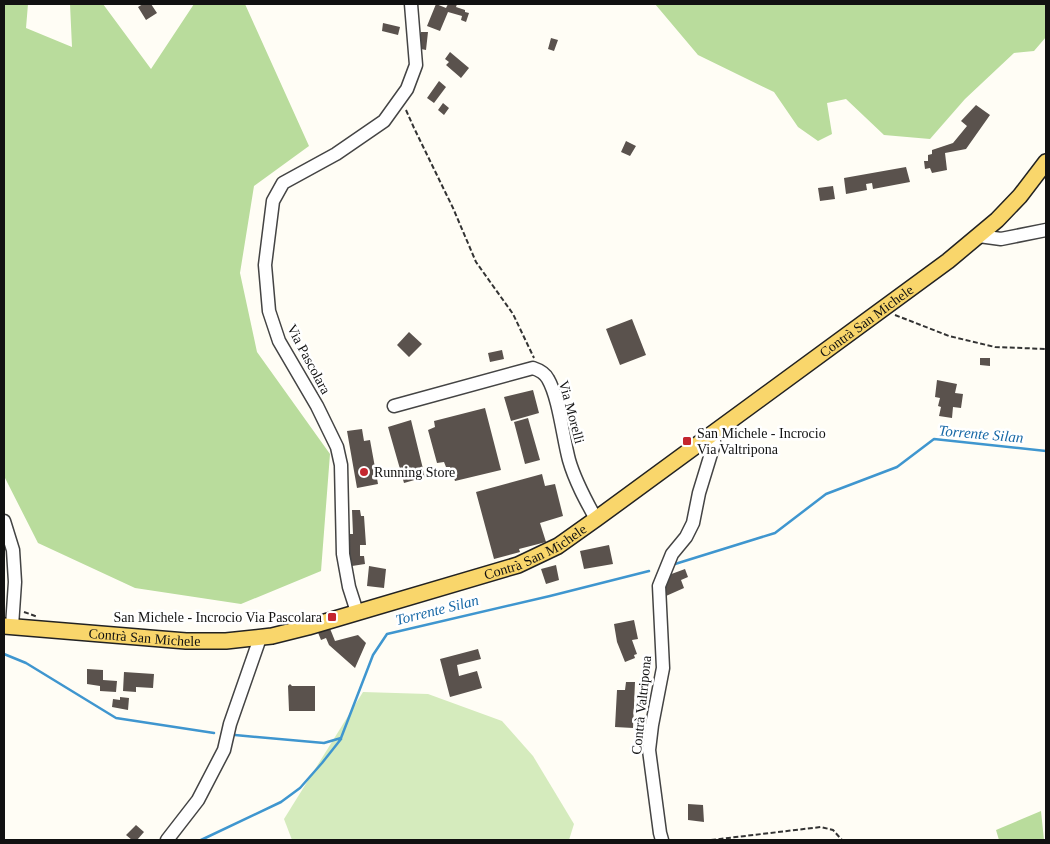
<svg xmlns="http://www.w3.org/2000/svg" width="1050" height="844" viewBox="0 0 1050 844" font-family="'Times New Roman',serif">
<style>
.green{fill:#d5ebbd}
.forest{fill:#b9dc9c}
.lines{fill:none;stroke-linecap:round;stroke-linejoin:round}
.stream{stroke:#3f96cf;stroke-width:2.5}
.building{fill:#5a524d}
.minor-casing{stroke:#444;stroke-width:15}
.major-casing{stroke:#222;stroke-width:18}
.path{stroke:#333;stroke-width:2;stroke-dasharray:5 2.5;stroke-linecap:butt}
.minor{stroke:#fff;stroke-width:12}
.major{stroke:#f9d66b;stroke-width:15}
.poi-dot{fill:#c4262e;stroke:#fff;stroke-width:2}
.labels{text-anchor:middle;stroke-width:5;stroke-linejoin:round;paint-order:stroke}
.street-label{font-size:14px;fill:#111;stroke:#fff}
.poi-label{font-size:14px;fill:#111;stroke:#fff;text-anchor:start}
.water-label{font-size:15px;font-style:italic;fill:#1768a6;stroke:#fff}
</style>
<rect width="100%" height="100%" fill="#fffdf5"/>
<!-- green -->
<path class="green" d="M363 692 428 694 502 721 533 756 574 824 569 840H292L284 819Z"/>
<!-- forest -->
<path class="forest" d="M4 4H28L26 28 72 47 70 4H103L151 69 194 4H245L309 146 254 186 240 273 257 352 330 454 321 571 241 604 135 588 38 543 4 476Z
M655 4H1046V37L1034 51 1014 53 965 99 930 139 884 135 846 99 827 103 832 134 818 141 798 127 774 92 698 55Z
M1041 811 1044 840H999L996 830Z"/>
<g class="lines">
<!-- stream -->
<path class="stream" d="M675 564 775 533 826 494 897 467 934 439 1046 451
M4 654 26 663 116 718 214 733
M235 735 324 743 341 738 373 655 387 634 550 596 649 571
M201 840 281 802 300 788 322 763 341 739"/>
</g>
<!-- building -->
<path class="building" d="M143 4H151L157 13 146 20 138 7Z
M436 4 446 8 448 4H457L456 7 465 10V12L469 13 466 22 461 20 462 16 448 12 440 31 427 26Z
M383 23 400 27 398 35 382 31Z
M421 32H428L426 50 421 49Z
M551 38 558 40 554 51 548 49Z
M450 52 469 68 461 78 446 65 449 62 445 59Z
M439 81 446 87 434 103 427 98Z
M443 103 449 108 444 115 438 110Z
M976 105 990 115 966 149 945 153 947 170 932 173 930 168 925 169 924 161H928V155L932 154V150L953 143 967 126 961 121Z
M626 141 636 146 630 156 621 152Z
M906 167 910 182 873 189 872 183 866 184 867 190 846 194 844 178Z
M833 186 835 199 820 201 818 188Z
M632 319 646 355 620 365 606 329Z
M409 332 422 344 409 357 397 345Z
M502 350 504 359 490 362 488 353Z
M980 358H990V366L980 365Z
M937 380 957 384 955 393 963 394 961 408 953 407 952 418 939 416 941 407 938 406 940 398 935 397Z
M533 390 539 413 511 421 504 397Z
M485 408 501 470 455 481 450 467H446L444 462 437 463 428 430 435 427 434 421Z
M528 418 540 460 525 464 514 422Z
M411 420 425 477 404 483 388 427Z
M362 429 364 441 370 440 378 484 357 488 347 431Z
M542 474 545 486 555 484 563 516 540 523 546 542 519 549 520 552 494 559 476 492Z
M352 510H360L361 516H364L366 545H360V556H364L365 564 352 566 349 557V534H353Z
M609 545 613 564 584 569 580 551Z
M556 565 559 580 546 584 541 569Z
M369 566 386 569 384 588 367 586Z
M685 569 688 577 681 580 684 588 666 596 663 587 666 576Z
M634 620 638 639 632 640 637 654 634 655 635 658 625 662 617 642 614 624Z
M329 626 335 641 358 635 366 643 355 668 329 645 326 638 321 640 317 630Z
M478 649 481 659 457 665 459 676 477 671 482 688 450 697 440 659Z
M87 669 103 670V680L117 681 116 692 100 691V686L87 684Z
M124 672 154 674 153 688 136 687V692L123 691Z
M626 682H635L633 728 615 727 617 690H625Z
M290 684 292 686H315V711H289L288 686Z
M120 697 129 698 128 710 112 707 113 699 120 700Z
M688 804 703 805 704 822 688 820Z
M136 825 144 832 137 840H132L126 835Z"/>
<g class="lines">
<!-- minor casing -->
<g class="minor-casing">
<path id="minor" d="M979 236 1001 239 1046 230
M394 406 533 368C539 370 545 373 548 379 559 398 563 438 569 460 575 481 586 501 596 519
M4 521 13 550 15 582 12 626
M357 612 349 587 343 554 341 465 337 447 317 406 279 341 269 311 265 265 273 201 283 183 336 154 384 121 407 89 416 65 411 4
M167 840 198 800 224 750 230 724 260 638
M662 840 660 833 649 750 652 725 663 668 659 586 672 554 686 537 693 523 699 493 714 444V433"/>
</g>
<!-- major casing -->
<g class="major-casing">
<g id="major">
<path id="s1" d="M4 626 186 641H226L272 636 308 627 518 565 558 546 596 519 948 261 997 220 1020 196 1046 162"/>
</g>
</g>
<!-- path -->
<path class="path" d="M406 110 414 128 453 208 476 262 513 314 534 358
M895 315 949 336 995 347 1046 349
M24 612 38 617
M711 840 821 827 833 830 842 840"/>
<!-- minor -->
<use href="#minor" class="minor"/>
<!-- major -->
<use href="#major" class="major"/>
</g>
<!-- markers -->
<g class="poi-dot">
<rect x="682" y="436" width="10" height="10" rx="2.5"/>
<circle cx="364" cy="472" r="5"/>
<rect x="327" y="612" width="10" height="10" rx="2.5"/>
</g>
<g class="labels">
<!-- street labels -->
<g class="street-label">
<text dy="5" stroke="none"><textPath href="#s1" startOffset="951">Contrà San Michele</textPath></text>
<text transform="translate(309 359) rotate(62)" y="5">Via Pascolara</text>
<text transform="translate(572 412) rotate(75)" y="5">Via Morelli</text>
<text dy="5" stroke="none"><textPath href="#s1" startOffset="546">Contrà San Michele</textPath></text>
<text dy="5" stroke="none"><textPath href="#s1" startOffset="141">Contrà San Michele</textPath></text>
<text transform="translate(641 705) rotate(-84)" y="5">Contrà Valtripona</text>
</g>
<!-- poi labels -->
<g class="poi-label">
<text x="697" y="438">San Michele - Incrocio<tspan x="697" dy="16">Via Valtripona</tspan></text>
<text x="374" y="477">Running Store</text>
<text x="322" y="622" text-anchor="end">San Michele - Incrocio Via Pascolara</text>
</g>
<!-- water labels -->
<g class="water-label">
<text transform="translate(981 434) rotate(5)" y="5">Torrente Silan</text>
<text transform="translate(437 610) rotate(-14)" y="5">Torrente Silan</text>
</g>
</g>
<!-- border -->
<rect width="1050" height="844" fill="none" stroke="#111111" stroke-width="10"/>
</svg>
